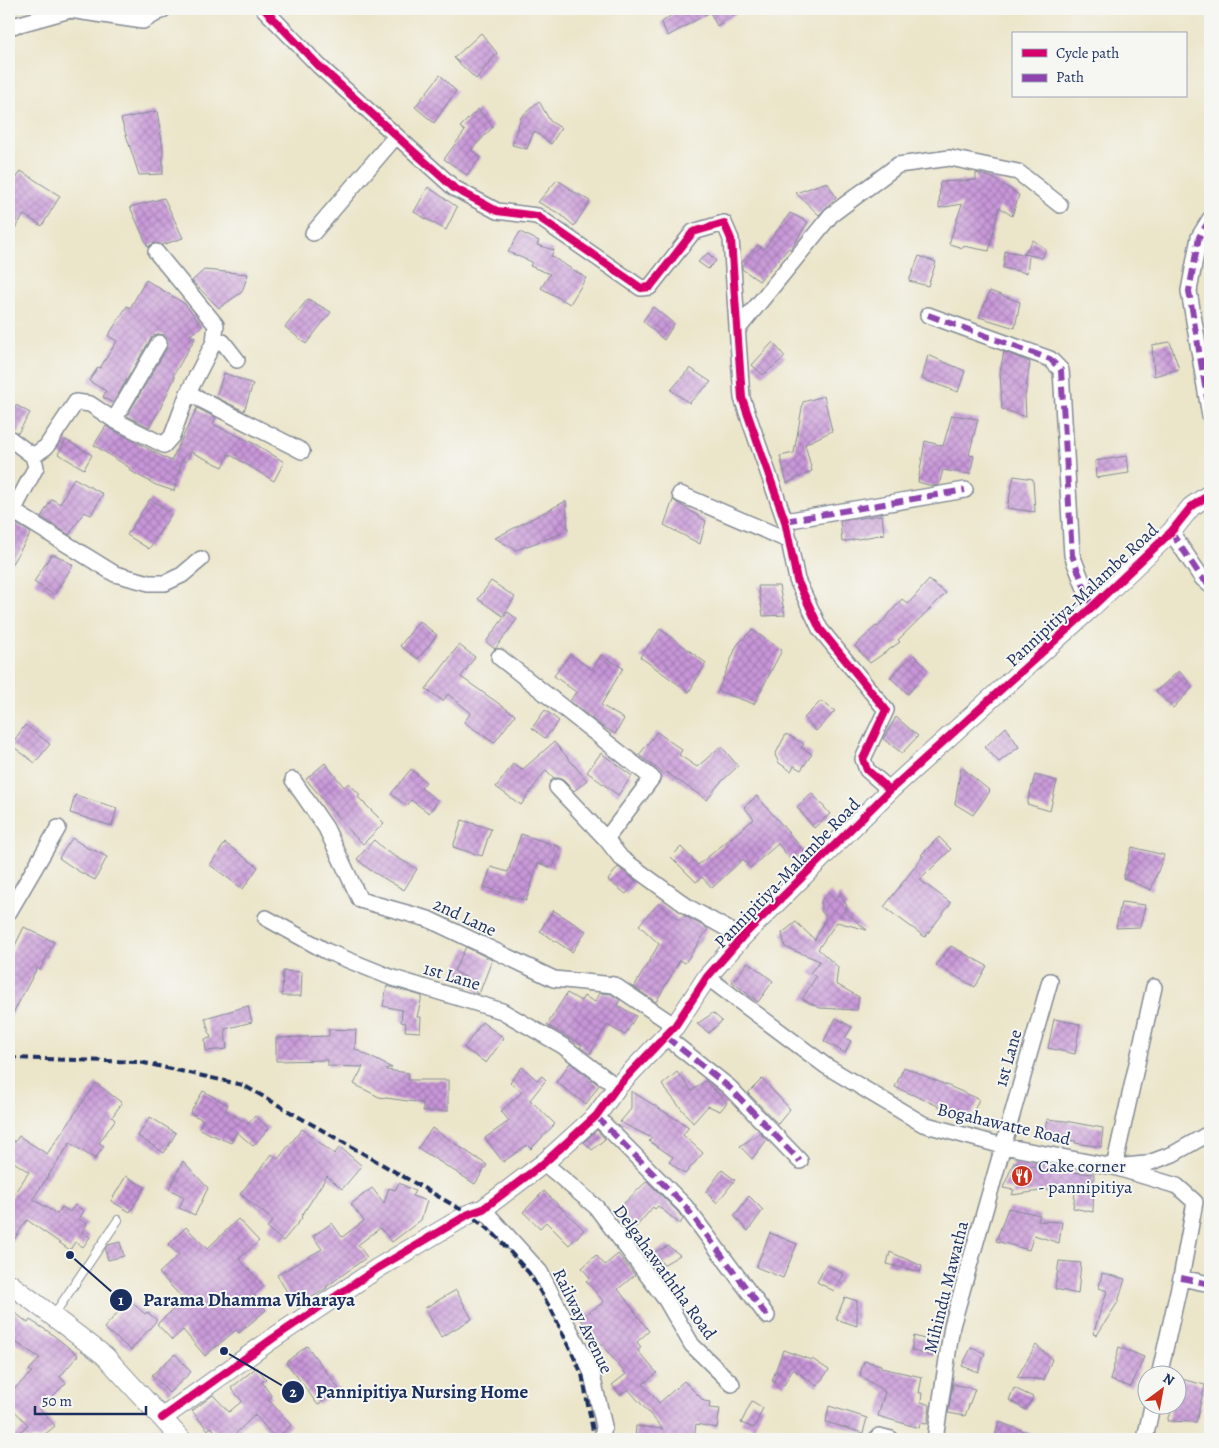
<svg xmlns="http://www.w3.org/2000/svg" width="1219" height="1448" viewBox="0 0 1219 1448" font-family="Alegreya,serif">
<style>
.building{fill:url(#building-cross-hatch)}
.lines{fill:none;stroke-linecap:round;stroke-linejoin:round}
.service-casing{stroke:#838a94;stroke-width:10}
.minor-casing{stroke:#838a94;stroke-width:18}
.tertiary-casing{stroke:#838a94;stroke-width:21}
.service{stroke:#fff;stroke-width:8}
.minor{stroke:#fff;stroke-width:15}
.tertiary{stroke:#fff;stroke-width:19}
.rail{stroke:#1b2f5e;stroke-width:4;stroke-dasharray:8 4;stroke-linecap:butt}
.quiet{stroke:#8e44ad;stroke-width:6;stroke-dasharray:12 6;stroke-linecap:butt}
.cycleway-casing{stroke:#f6f6f2;stroke-width:11}
.cycleway{stroke:#d6006c;stroke-width:8}
.labels{text-anchor:middle;stroke-width:4;stroke-linejoin:round;paint-order:stroke}
.street-label{font-size:18px;fill:#1b2f5e;stroke:#f6f6f2}
.poi-label{font-size:18px;fill:#1b2f5e;stroke:#f6f6f2;text-anchor:start}
.leader{fill:none;stroke:#1b2f5e;stroke-width:2}
.callout-dot{fill:#1b2f5e;stroke:#f6f6f2;stroke-width:2}
.mark-label{font-size:15px;text-anchor:middle;font-weight:bold;fill:#fff}
.callout-label{font-size:19px;text-anchor:middle;font-weight:bold;fill:#1b2f5e;stroke:#f6f6f2;stroke-width:4;stroke-linejoin:round;paint-order:stroke}
</style>
<defs>
<pattern id="building-cross-hatch" width="8" height="8" patternUnits="userSpaceOnUse" patternTransform="scale(1.25)"><rect width="8" height="8" fill="#c896d8"/><path d="M0 0l8 8M0 8l8-8" fill="none" stroke="#a27bb2"/></pattern>
</defs>
<rect width="100%" height="100%" fill="#f6f6f2"/>
<filter id="ink" filterUnits="userSpaceOnUse"><feTurbulence type="fractalNoise" baseFrequency=".02" numOctaves="2"/><feDisplacementMap in="SourceGraphic" scale="10" xChannelSelector="R" yChannelSelector="G"/><feConvolveMatrix kernelMatrix="1 2 1 2 8 2 1 2 1" color-interpolation-filters="sRGB"/></filter>
<filter id="wash" filterUnits="userSpaceOnUse"><feTurbulence type="fractalNoise" baseFrequency=".0096" numOctaves="4" result="noise"/><feDisplacementMap in="SourceGraphic" scale="20" xChannelSelector="R" yChannelSelector="G"/><feGaussianBlur stdDeviation="1.12" result="paint"/><feColorMatrix in="noise" values="0 0 0 0 0 0 0 0 0 0 0 0 0 0 0 0 0 1.4 0 .05"/><feComposite in="paint" operator="in"/></filter>
<g filter="url(#wash)">
<rect width="100%" height="100%" fill="#ebe5c9"/>
<g id="blocks">
<!-- building -->
<path class="building" d="M679 9H743L717 26 710 12 668 36 661 23Z
M481 33 497 53 476 79 454 58Z
M440 75 456 91 434 123 415 107Z
M539 101 550 121 561 128 551 144 534 131 527 149 512 145 521 117Z
M478 109 493 127 471 150 481 157 467 175 444 159 465 131 460 127Z
M157 111 163 148V174L139 175 121 119Z
M21 171 60 196 42 226 24 215 9 237V190Z
M976 173 993 178 1019 195 1012 216 999 207 989 251 963 246V248L949 244 962 204 939 208 940 182 976 180Z
M557 180 570 188 569 189 590 201 574 226 560 214 538 202Z
M827 182 836 197 819 215 796 193Z
M428 187 457 207 446 230 414 212Z
M164 198 183 238 162 245 154 243 148 247 130 207Z
M790 213 808 222 791 249 789 248 759 281 742 269V262L758 245 764 249Z
M520 232 539 241 537 245 554 250 551 256 586 278 570 304 541 288 550 274 530 266 532 262 508 252Z
M1033 240 1046 249 1042 258 1024 254Z
M1005 251 1029 255 1027 273 1003 268Z
M708 253 716 261 708 269 698 262Z
M919 256 936 262 928 286 909 281Z
M204 270 248 274 242 292 219 308 192 281Z
M146 280 185 304 202 326 190 335 195 338 173 376 175 377 160 409 149 427 127 416 167 348 168 343 164 335 159 334 151 338 113 403 103 397 106 391 89 381 98 367 100 368 117 341 108 336 127 306 130 308Z
M990 291 1020 302 1015 328 979 317Z
M308 299 331 312 306 344 285 327Z
M653 307 674 324 664 340 643 321Z
M773 342 785 357 763 375 752 365Z
M1170 342 1179 369 1154 376 1152 345Z
M1004 352 1030 362 1025 397 1026 417 1002 409 1000 372Z
M928 355 965 371 958 392 922 379Z
M690 368 711 382 689 403 671 390Z
M224 373 253 384 244 411 216 397Z
M824 396 832 431 805 444 812 471 787 483 780 456 794 453 803 402Z
M16 405 30 413 18 433 9 429V418Z
M197 408 216 418 213 424 257 445 284 462 274 481 229 454 223 467 191 452 186 462 182 460 174 491 156 485 129 470 130 468 94 445 106 426 171 461Z
M952 415 978 419 969 455 974 456 970 474 943 470 939 485 932 486 918 482 925 441 943 446Z
M66 440 92 455 84 469 58 454Z
M1127 456 1129 473 1096 478 1095 461Z
M1014 476 1033 479 1035 512 1007 508Z
M74 478 103 494 91 515 84 512 69 535 41 517 52 499 60 504Z
M150 499 172 513 149 549 127 535Z
M673 500 706 521 700 544 664 525Z
M566 501 568 531 516 550 495 538Z
M882 515 884 534 842 542 840 521Z
M9 519 31 533 9 568Z
M51 555H56L73 565 54 595 34 582Z
M929 580 946 593 898 640 900 642 870 663 855 646 876 626 878 627 902 599 908 604Z
M491 581 515 597 503 616 478 599Z
M758 586H779L785 615 763 616Z
M508 612 517 619 495 649 486 642Z
M419 621 437 635 418 659 400 646Z
M660 629 706 663 689 692 640 657Z
M752 630 782 650 754 704 718 691 737 645Z
M459 645 475 657 461 677 515 715 494 743 464 722 471 713 448 694 443 701 426 689Z
M570 654 592 670 601 655 623 668 601 705 624 719 615 734 600 725 570 701 576 692 554 676Z
M914 655 928 670 908 694 890 677Z
M1179 671 1193 687 1173 708 1156 691Z
M821 701 835 711 816 731 804 718Z
M545 710 559 721 545 738 532 728Z
M896 717 918 736 902 753 883 739Z
M25 725 50 744 35 763 11 745Z
M1006 727 1019 747 999 762 985 747Z
M657 732 682 750 679 755 697 767 721 746 738 766 718 785 707 800 666 772 664 774 639 755Z
M786 734 804 744 801 747 812 754 801 770 794 766 791 771 779 763 775 755Z
M554 742 587 780 574 791 563 780 559 778H554L546 770 521 805 496 787 513 764 522 770Z
M601 753 632 776 618 795 587 772Z
M325 763 344 787 349 783 360 795 358 797 384 823 363 844 349 831 306 779Z
M961 767 990 791 973 815 955 804Z
M411 769 426 782 421 788 438 801 429 813 411 800 407 806 391 794Z
M1035 775 1057 781 1050 811 1027 804Z
M812 793 830 814 814 828 797 807Z
M75 795 117 808 112 826 70 813Z
M757 796 805 852 791 860 778 844 750 868 743 859 712 888 702 877 696 882 671 857 681 847 698 865 754 819 744 807Z
M462 820 491 829 482 856 453 847Z
M521 834 560 847 553 868 538 863 526 901 484 887 491 867 508 872Z
M939 837 951 849 920 880 951 903 925 937 884 907 923 856 921 855Z
M72 838 89 849 90 848 107 857 95 880 78 871 59 858Z
M374 840 386 851 417 869 404 890 370 870 357 859Z
M225 843 258 867 243 889 210 865Z
M1132 847 1164 855 1151 890 1123 878Z
M618 867 636 881 626 894 608 880Z
M830 892 836 899 840 894 847 906 844 911 867 930 837 922 818 949 838 967 836 984 859 997 857 1010 820 1008 802 999 816 977 810 973 820 961 785 947 782 933 796 922 815 940 826 917 821 911V900Z
M1121 902 1145 905 1140 927 1116 928Z
M659 903 679 920 683 915 708 929 685 963 680 960 656 1002 634 987 659 944 639 925Z
M553 910 586 931 572 952 540 931Z
M24 927 54 942 40 970 37 968 9 1021V958Z
M951 946 987 966 975 987 936 965Z
M466 947 492 960 479 994 476 993 472 981 454 971Z
M748 962 773 981 758 1002 732 982Z
M283 971 302 972 301 996H282Z
M387 986 422 996 417 1017H421L420 1032 405 1031 406 1023 401 1022 402 1010 383 1006Z
M567 993 581 1001 584 996 595 1002 600 993 611 994 620 1000 617 1005 636 1016 625 1035 607 1025 590 1054 580 1047 582 1045 547 1025Z
M248 1006 252 1022 225 1029 227 1049 206 1051 205 1039 211 1038 205 1018Z
M713 1013 722 1021 709 1033 697 1024Z
M836 1018 852 1027 845 1038 851 1041 845 1053 824 1041Z
M1054 1019 1080 1024 1075 1054 1048 1048Z
M482 1022 504 1038 486 1063 464 1048Z
M329 1029 356 1030 355 1049 392 1068H387L386 1070 409 1073 408 1080H448V1111H423V1103L379 1097 354 1084 363 1067 328 1066V1060L276 1061V1038L329 1036Z
M570 1063 599 1085 586 1104 556 1082Z
M522 1067 537 1080 542 1076 546 1080 530 1100 555 1124 531 1149 527 1145 503 1162 485 1138 509 1121 501 1111 522 1092 510 1082Z
M904 1067 979 1099 970 1120 895 1087Z
M677 1072 692 1091 705 1081 727 1103 720 1111 708 1106 693 1123 662 1085Z
M762 1079 790 1109 778 1124 748 1093Z
M96 1083 122 1103 112 1117 115 1120 99 1143 104 1146 95 1159 70 1143 33 1199 57 1214 62 1207 70 1212 75 1205 84 1211 79 1219 87 1224 82 1232 90 1237 83 1247 75 1242 70 1250 27 1220 9 1247V1201L29 1172 9 1159V1137L15 1142 19 1136 47 1154Z
M203 1091 228 1105 225 1110 248 1124 255 1116 269 1128 253 1146 237 1132 231 1143 210 1134 199 1128 203 1120 190 1113Z
M631 1091 689 1127 683 1135 703 1153 685 1174 669 1162 673 1157 649 1141 652 1138 620 1122 631 1109Z
M150 1117 176 1133 164 1153 138 1136Z
M1047 1119 1065 1121 1103 1128 1101 1147 1075 1143 1076 1141 1043 1138Z
M432 1128 487 1165 475 1184 418 1148Z
M302 1129 334 1154 340 1147 362 1166 342 1189 327 1176 301 1217 302 1218 283 1241 267 1228 273 1220 240 1194 272 1154 278 1159Z
M597 1130 605 1139 592 1150 584 1142Z
M760 1133 766 1139V1141L752 1159 740 1146Z
M183 1161 208 1188 195 1215 179 1208 184 1197 169 1189Z
M1014 1162 1035 1167V1162L1059 1168V1171L1094 1174 1093 1212 1073 1208 1076 1186 1012 1195 1014 1190 1003 1188Z
M722 1170 735 1180 717 1203 706 1192Z
M126 1176 145 1187 130 1212 111 1201Z
M647 1181 678 1212 683 1219 680 1224 658 1206 655 1209 653 1207 636 1227 617 1210Z
M399 1183 415 1191 412 1196 427 1201 421 1220 392 1242 380 1228 358 1245 367 1257 326 1287 327 1288 296 1307 277 1275 322 1249 313 1236 332 1223 342 1237 364 1221 351 1204 372 1188 384 1203 389 1188 395 1190Z
M544 1191 584 1230 569 1245 546 1222 540 1228 523 1212Z
M749 1196 763 1210 748 1231 734 1216Z
M1008 1208 1040 1215 1038 1221 1062 1222 1059 1243 1034 1235 1029 1250 996 1241Z
M238 1219 259 1241 239 1259 264 1286 254 1295 266 1310 239 1333 236 1330 205 1356 183 1330 172 1340 157 1324 184 1300 159 1273 179 1255 168 1245 186 1227 207 1249Z
M770 1233 797 1244 783 1278 756 1267Z
M120 1242 124 1256 108 1260 105 1249 108 1245Z
M668 1246 680 1255 663 1265 655 1252Z
M890 1252 922 1266 920 1272 887 1264Z
M618 1254 635 1275 618 1289 649 1331 637 1342 641 1347 638 1351 657 1373 643 1384 659 1403 684 1381 704 1401 710 1402 709 1408 720 1409 717 1428 696 1424 694 1439H635L636 1426 663 1429 628 1389 620 1395 612 1385 626 1374 592 1333 591 1334 580 1318 604 1302 586 1281 590 1278 582 1268 596 1255 605 1265Z
M1059 1261 1081 1263 1078 1294 1055 1289Z
M826 1265 844 1274 834 1291 817 1282Z
M1102 1273 1125 1279 1118 1302 1097 1335 1093 1334 1107 1291 1099 1288Z
M456 1290 472 1319 441 1337 425 1308Z
M845 1297 857 1301V1326L836 1319Z
M129 1300 145 1314 147 1312 157 1320 131 1350 104 1328Z
M9 1308 28 1323 30 1320 49 1332 78 1355 60 1377 66 1383 40 1409 55 1426 39 1439H11L28 1425 9 1405V1394L32 1372 29 1370 40 1358 9 1338Z
M914 1336 934 1342 933 1357 911 1350Z
M1036 1345 1052 1359 1044 1380 1017 1377Z
M307 1346 339 1389 318 1405 286 1362Z
M1119 1347 1144 1357 1131 1387 1110 1380Z
M971 1348 985 1353 978 1372 962 1366Z
M783 1350 811 1360 812 1359 829 1370 817 1386 793 1369 784 1385 772 1381Z
M175 1354 191 1372 169 1393 152 1375Z
M864 1361 881 1365V1368L922 1377 919 1393H922L921 1402 930 1405 927 1424 920 1423 919 1428 878 1416 885 1392 860 1375Z
M257 1367 266 1379 262 1382 272 1397 268 1399 291 1425 276 1439 255 1415 230 1439H223L211 1427 208 1430 192 1411 213 1395 229 1412 242 1401 231 1388Z
M1181 1379 1205 1385 1196 1422 1167 1421 1172 1406H1176V1393Z
M953 1384 975 1389 965 1416 948 1413Z
M1014 1388 1033 1397 1026 1410 1009 1400Z
M752 1401 763 1408 754 1428 741 1423Z
M829 1406 867 1418 863 1433 826 1422Z
M999 1422 1043 1438V1439H994Z"/>
</g>
</g>
<g filter="url(#ink)">
<use href="#blocks" fill-opacity="0" stroke="#838a94" stroke-width="1"/>
<g class="lines">
<!-- service casing -->
<g class="service-casing">
<path id="service" d="M53 1316 118 1220"/>
</g>
<!-- minor casing -->
<g class="minor-casing">
<path id="minor" d="M264 9 319 66 454 188 497 211 537 216 641 288 650 287 693 232 724 223 731 239 742 398 785 521 797 580 820 629 886 710 863 759 867 770 890 790
M9 27 70 10 143 21 164 9
M1210 219 1199 237 1189 291 1210 416
M313 233 396 136
M156 252 216 325 214 342 188 393
M928 315 1050 359 1061 370 1072 555 1092 607
M738 329 831 215 898 165 950 158 1018 172 1060 205
M214 342H223L237 360
M114 420 159 343
M9 438 33 456 36 467 13 511 115 574 149 583H165L182 575 201 559
M33 456 46 447 76 402 90 404 114 420 164 445 172 436 188 393 302 451
M680 494 790 541
M785 521 965 490
M1171 532 1202 578 1210 585
M499 657 652 778 606 839
M293 780 326 828 360 900 428 919 554 979 614 985 675 1026
M557 787 606 839 621 858 688 907 742 937
M9 912 58 828
M266 918 326 951 390 977 502 1011 563 1046 617 1087
M707 977 826 1066 923 1124 1003 1146 1114 1167 1146 1164 1173 1154 1210 1133
M1154 987 1114 1167 1177 1186 1195 1202 1181 1278 1159 1376
M666 1037 729 1087 800 1161
M596 1116 685 1206 767 1316
M544 1163 596 1207 666 1300 692 1345 732 1384
M483 1209 540 1272 591 1371 604 1426 602 1439
M1181 1278 1210 1284
M876 1439 879 1436 891 1439
M935 1439 952 1326 1050 981
M1145 1439 1152 1406"/>
</g>
<!-- tertiary casing -->
<g class="tertiary-casing">
<path id="tertiary" d="M9 1283 105 1356 181 1439
M162 1418 272 1339 378 1268 469 1214 483 1209 544 1163 596 1116 617 1087 675 1026 707 977 742 937 890 790 1092 607 1171 532 1191 507 1210 494"/>
</g>
<!-- service -->
<use href="#service" class="service"/>
<!-- minor -->
<use href="#minor" class="minor"/>
<!-- tertiary -->
<use href="#tertiary" class="tertiary"/>
<!-- rail -->
<path class="rail" d="M9 1058 140 1062 243 1085 469 1214 495 1235 529 1273 552 1311 582 1374 593 1431 591 1439"/>
<!-- quiet -->
<path class="quiet" d="M1210 219 1199 237 1189 291 1210 416
M928 315 1050 359 1061 370 1072 555 1092 607
M785 521 965 490
M1171 532 1202 578 1210 585
M666 1037 729 1087 800 1161
M596 1116 685 1206 767 1316
M1181 1278 1210 1284"/>
<!-- cycleway casing -->
<g class="cycleway-casing">
<path id="cycleway" d="M264 9 319 66 454 188 497 211 537 216 641 288 650 287 693 232 724 223 731 239 742 398 785 521 797 580 820 629 886 710 863 759 867 770 890 790
M162 1418 272 1339 378 1268 469 1214 483 1209 544 1163 596 1116 617 1087 675 1026 707 977 742 937 890 790 1092 607 1171 532 1191 507 1210 494"/>
</g>
<!-- cycleway -->
<use href="#cycleway" class="cycleway"/>
</g>
</g>
<!-- icons -->
<defs>
<g id="restaurant-disc" transform="scale(1.125)"><circle r="9.5" fill="#c8321e" stroke="#f6f6f2"/><path d="M-5-6h1v4h1v-4h1v4h1v-4h1v5L-1.5 .5V6h-2V.5L-5-1ZM5-6V6H3V1.5H1.5Q1.5-4 5-6Z" fill="#fff"/></g>
</defs>
<g fill-rule="evenodd">
<use href="#restaurant-disc" x="1022" y="1176"/>
</g>
<g class="labels">
<!-- street labels -->
<g class="street-label">
<text transform="translate(1082 595) rotate(-43)" y="6">Pannipitiya-Malambe Road</text>
<text transform="translate(787 873) rotate(-46)" y="6">Pannipitiya-Malambe Road</text>
<text transform="translate(465 917) rotate(25)" y="6">2nd Lane</text>
<text transform="translate(452 976) rotate(17)" y="6">1st Lane</text>
<text transform="translate(1008 1058) rotate(-74)" y="6">1st Lane</text>
<text transform="translate(1004 1124) rotate(13)" y="6">Bogahawatte Road</text>
<text transform="translate(665 1272) rotate(54)" y="6">Delgahawaththa Road</text>
<text transform="translate(946 1287) rotate(-76)" y="6">Mihindu Mawatha</text>
<text transform="translate(583 1321) rotate(64)" y="6">Railway Avenue</text>
</g>
<!-- poi labels -->
<g class="poi-label">
<text x="1038" y="1172">Cake corner<tspan x="1038" dy="21">- pannipitiya</tspan></text>
</g>
</g>
<!-- callouts -->
<path class="leader" d="M70 1255L121 1300M224 1351L293 1392"/>
<g class="callout-dot">
<circle cx="70" cy="1255" r="5"/>
<circle cx="224" cy="1351" r="5"/>
<circle cx="121" cy="1300" r="12"/>
<circle cx="293" cy="1392" r="12"/>
</g>
<g class="mark-label">
<text x="121" y="1305">1</text>
<text x="293" y="1397">2</text>
</g>
<g class="callout-label">
<text x="249" y="1306">Parama Dhamma Viharaya</text>
<text x="422" y="1398">Pannipitiya Nursing Home</text>
</g>
<!-- margin -->
<rect width="1219" height="1448" fill="none" stroke="#f6f6f2" stroke-width="30"/>
<!-- legend -->
<rect x="1012" y="32" width="175" height="65" fill="#f6f6f2" stroke="#9ea6b7"/>
<rect x="1022" y="49" width="25" height="8" fill="#d6006c" stroke="#9ea6b7"/>
<text x="1056" y="58" font-size="15" fill="#1b2f5e">Cycle path</text>
<rect x="1022" y="74" width="25" height="8" fill="#8e44ad" stroke="#9ea6b7"/>
<text x="1056" y="82" font-size="15" fill="#1b2f5e">Path</text>
<!-- north arrow -->
<g transform="translate(1162 1390) rotate(32)"><circle r="24" fill="#f6f6f2" stroke="#9ea6b7"/>
<path d="M0-4L9 19L0 12L-9 19Z" fill="#c8321e"/>
<text y="-8" font-size="14" font-weight="bold" text-anchor="middle" fill="#1b2f5e">N</text>
</g>
<!-- scale -->
<path d="M35 1406v8h111v-8" fill="none" stroke="#1b2f5e" stroke-width="2.5"/>
<text x="42" y="1406" font-size="15" fill="#1b2f5e" stroke="#f6f6f2" stroke-width="4" paint-order="stroke">50 m</text>
</svg>
